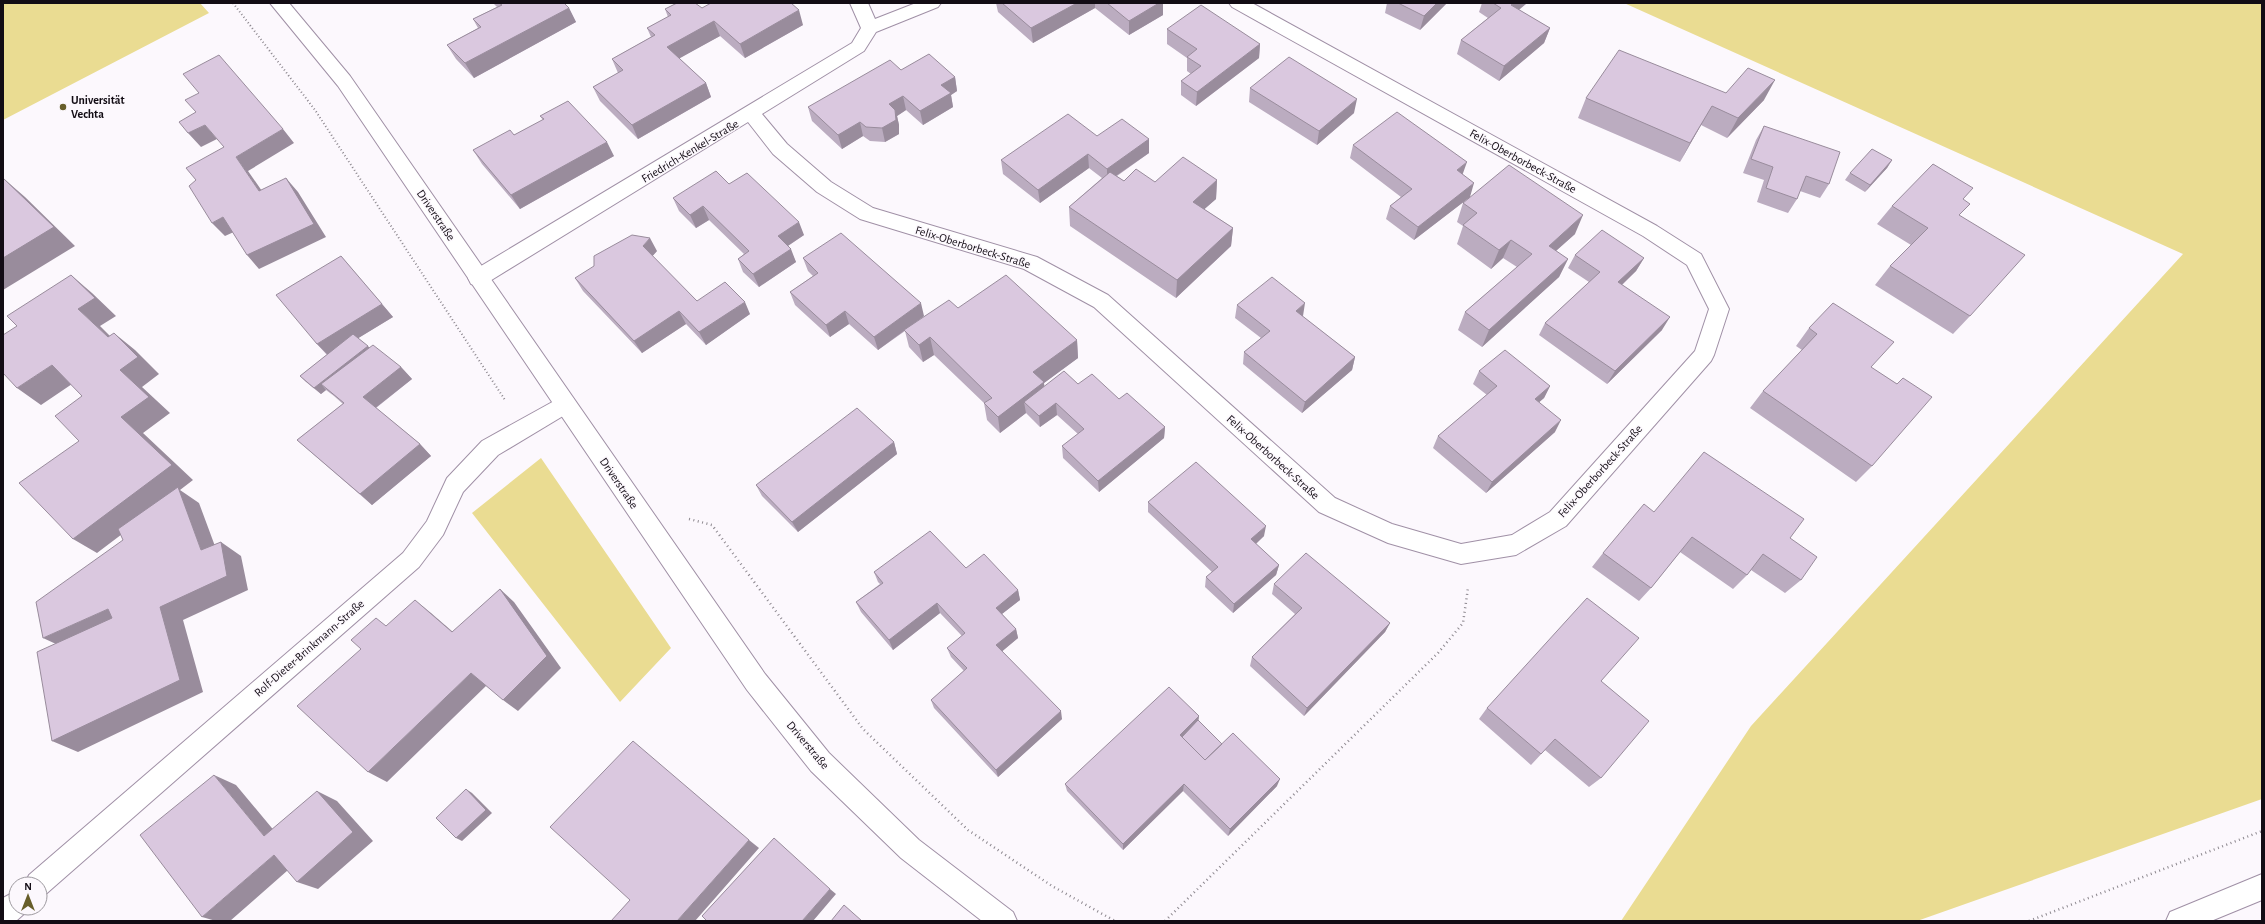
<svg xmlns="http://www.w3.org/2000/svg" width="2265" height="924" viewBox="0 0 2265 924" font-family="'Alegreya Sans',sans-serif">
<style>
.green{fill:#eadc92}
.lines{fill:none;stroke-linecap:round;stroke-linejoin:round}
.minor-casing{stroke:#a090a6;stroke-width:2}
.tertiary-casing{stroke:#a090a6;stroke-width:2}
.path-far1{stroke:#8d888f;stroke-width:2;stroke-dasharray:1 2.5;stroke-linecap:butt}
.path{stroke:#8d888f;stroke-width:2.5;stroke-dasharray:1 3.5;stroke-linecap:butt}
.minor{fill:#fff;fill-rule:evenodd}
.tertiary{fill:#fff;fill-rule:evenodd}
.wall{fill:#bbacc0}
.shaded-wall{fill:#998c9c}
.building{fill:#dac8df;stroke:#998c9c}
.poi-dot{fill:#675e2a;stroke:#fcf8fd;stroke-width:1.5}
.labels{text-anchor:middle;stroke-width:3;stroke-linejoin:round;paint-order:stroke}
.poi-label{font-size:12px;font-weight:bold;fill:#120c14;stroke:#fcf8fd;text-anchor:start}
.street-label{font-size:12px;fill:#120c14;stroke:#fcf8fd}
</style>
<rect width="100%" height="100%" fill="#fcf8fd"/>
<!-- green -->
<path class="green" d="M3 3H200L209 13 3 120Z
M1624 3H2262V799L1917 921H1621L1751 726 2183 254Z
M541 458 671 648 620 702 472 513Z"/>
<g class="lines">
<!-- minor casing -->
<g class="minor-casing">
<path id="minor" d="M850 3H868L875 19 916 3H941L938 7 876 32 864 51 762 114 787 144 831 182 873 208 1037 257 1108 295 1335 498 1392 524 1461 544 1512 535 1550 512 1695 351 1709 309 1687 265 1643 236 1232 7 1229 3H1252L1657 226 1701 254 1729 309 1714 355 1711 361 1566 526 1516 555 1461 564 1388 543 1319 512 1094 307 1024 269 860 219 817 192 773 154 748 122 485 284 478 286 471 284 468 278 471 272 852 43 861 28Z
M565 395 573 398 576 404 573 410 498 455 463 492 443 535 419 567 47 893 40 896V884H25L29 875 403 553 427 521 447 478 482 441Z
M2262 874V900L2211 921H2166L2170 912Z
M16 891V908H28L25 913 16 921H3V898Z"/>
</g>
<!-- tertiary casing -->
<g class="tertiary-casing">
<path id="tertiary" d="M270 3H289L350 76 765 674 829 753 919 840 1013 912 1017 921H982L901 858 811 771 747 690 338 86Z"/>
</g>
<!-- path-far1 -->
<path class="path-far1" d="M233 3 315 110 505 400"/>
<!-- path -->
<path class="path" d="M689 519 712 525 863 729 968 830 1052 886 1115 921
M1165 921 1438 653 1463 623 1468 588
M2029 921 2262 831"/>
<!-- minor -->
<use href="#minor" class="minor"/>
<!-- tertiary -->
<use href="#tertiary" class="tertiary"/>
</g>
<!-- wall -->
<path class="wall" d="M493 3H564L569 8 576 22 474 78 456 59 447 45 478 28 473 19 497 7Z
M996 3H1163V15L1129 35 1095 8 1033 43 998 12Z
M1387 3H1447L1420 30 1385 13Z
M1482 3H1527L1519 10 1550 28 1544 43 1499 81 1457 54 1461 40 1488 18 1479 12Z
M702 8 803 25 745 58 720 36 679 58 706 83 711 97 638 139 600 101 593 87 618 73 612 59 651 37 647 28 668 17 665 9Z
M1167 29 1260 44 1259 58 1196 106 1181 95V81L1191 74 1187 71V58L1167 44Z
M901 70 955 77 957 91 951 95 953 107 923 125 906 110 897 116 899 125V134L885 142 870 141 863 136 842 149 812 121 808 107Z
M1250 88 1354 113 1317 145 1249 102Z
M1726 93 1764 100 1727 138 1701 125 1680 162 1578 118 1586 98Z
M540 116 614 156 520 209 482 164 473 150 514 135 543 120Z
M1764 126 1829 184 1820 198 1800 191 1797 199 1788 213 1757 202 1764 180 1743 173 1756 140Z
M1097 136 1149 139V153L1117 176 1124 181 1155 182 1217 180 1216 199 1204 209 1233 228 1231 246 1176 298 1070 226 1069 207 1102 178 1089 168 1040 203 1003 174 1001 160Z
M1353 145 1463 175 1470 197 1414 240 1386 219 1390 206 1401 197 1350 158Z
M1892 160 1887 168 1865 192 1845 180 1850 173Z
M729 184 804 235 788 246 796 262 759 287 743 272 738 259 744 254 709 220 696 228 679 211 673 198Z
M1963 200 1970 204 1959 215 1970 316 1953 334 1875 285 1890 266 1911 245 1877 224 1892 206Z
M1463 203 1575 234 1556 251 1568 259 1559 277 1482 347 1458 330 1465 312 1517 267 1503 258 1491 269 1457 244 1463 226 1457 222Z
M657 251 652 256 697 301 750 314 706 345 686 324 642 353 583 291 575 278Z
M1575 255 1644 258 1636 271 1622 285 1662 330 1607 384 1539 335 1545 323 1589 282 1568 268Z
M341 256 393 317 358 338 369 348 401 367 412 379 376 408 420 444 431 456 372 505 297 440 343 404 334 396 326 390 321 394 306 382 300 376 327 355 317 344Z
M803 258 924 316 911 326 958 308 1077 340 1078 358 1044 383V387L1078 384 1119 399 1165 427 1164 438 1099 492 1063 458 1062 446 1078 434 1057 415 1040 427 1026 413 1000 433 987 420 984 403 934 355 923 362 909 347 905 331 878 350 849 324 830 337 795 305 790 292 813 276 808 271Z
M1237 305 1303 316H1302L1355 357 1352 370 1302 413 1243 364 1244 352 1261 338 1235 318Z
M1809 328 1897 384 1903 378 1872 466 1856 482 1750 408 1763 391 1802 350 1796 346Z
M1479 371 1550 386 1544 398 1539 402 1555 432 1486 493 1433 448 1438 436 1487 395 1473 384Z
M894 442 897 454 798 532 762 496 756 485Z
M1148 502 1264 536 1256 544 1279 565 1276 575 1233 613 1205 587 1206 577 1212 572 1148 512Z
M1654 512 1790 538 1801 580 1785 593 1751 570 1747 575 1733 589 1680 552 1651 588 1639 601 1592 567 1603 553Z
M966 568 1018 590 1020 600 1002 614 1016 629 1018 638 1002 651 1062 719 998 777 934 708 931 700 964 671 951 657 947 648 962 636 940 613 893 650 861 612 856 602 880 584 878 582 874 572Z
M1274 584 1390 623 1385 632 1304 716 1250 666 1252 657 1295 614 1272 594Z
M1601 681V778L1589 787 1545 750 1531 765 1479 719 1487 708Z
M1199 716 1198 720 1222 744 1277 786 1228 836 1183 791 1123 850 1067 791 1065 784Z"/>
<!-- shaded-wall -->
<path class="shaded-wall" d="M1077 3H1095V8L1033 43 1031 28Z
M1159 3H1163V15L1129 35V21Z
M1437 3H1447L1420 30 1424 16Z
M1514 3H1527L1506 20 1511 5Z
M569 8 576 22 474 78 465 63Z
M799 10 803 25 745 58 740 44Z
M714 21 720 36 673 62 667 47Z
M1550 28 1544 43 1499 81 1504 66Z
M1260 44 1259 58 1196 106 1197 92Z
M955 77 957 91 951 95 953 107 923 125 920 111 941 85Z
M1775 80 1764 100 1727 138 1738 118Z
M706 83 711 97 638 139 632 125Z
M903 96 906 110 897 116 899 125V134L885 142 882 128 889 104Z
M1357 99 1354 113 1317 145 1319 131Z
M1712 106 1701 125 1680 162 1690 143Z
M860 122 863 136 842 149 838 135Z
M205 125 217 139 201 147 188 133Z
M283 129 294 143 248 171 271 204 259 191 236 157Z
M1149 139V153L1107 182V169Z
M607 142 614 156 520 209 511 195Z
M1088 154 1089 168 1040 203 1038 190Z
M1892 160 1887 168 1865 192 1870 185Z
M1467 162 1462 176 1457 170Z
M3 178 25 197 75 246 3 290Z
M286 178 298 192 326 237 259 269 247 255Z
M1217 180 1216 199 1191 221 1193 202Z
M1474 183 1470 197 1414 240 1418 227Z
M703 206 709 220 696 228 690 215Z
M1583 215 1575 234 1541 264 1549 246Z
M223 217 236 231 225 236 212 223Z
M799 222 804 235 783 249 778 236Z
M1233 228 1231 246 1176 298 1177 280Z
M650 238 657 251 650 259 643 246Z
M1511 240 1503 258 1491 269 1499 250Z
M791 249 796 262 759 287 753 274Z
M1644 258 1636 271 1611 295 1618 282Z
M1568 259 1559 277 1482 347 1489 330Z
M71 275 92 293 116 316 100 326 129 355 108 337 78 309Z
M745 302 750 314 706 345 699 332Z
M921 303 924 316 878 350 874 337Z
M1305 303 1303 316 1294 324 1296 311Z
M382 304 393 317 329 356 317 344Z
M679 311 686 324 642 353 634 341Z
M845 311 849 324 830 337 826 325Z
M1670 317 1662 330 1607 384 1615 371Z
M114 333 135 350 159 374 142 387 170 413 143 433 193 480 180 490 199 503 222 565 201 550 179 491 97 553 73 539 120 370Z
M930 337 934 355 923 362 919 345Z
M1077 340 1078 358 1044 383 1046 398 1024 402 1026 413 1000 433 998 417 1033 372Z
M368 346 374 353 321 384 326 390 321 394 314 388Z
M1355 357 1352 370 1302 413 1305 402Z
M52 365 75 382 41 405 17 388Z
M401 367 412 379 374 409 363 397Z
M1550 386 1544 398 1529 411 1535 399Z
M1056 403 1057 415 1040 427 1039 416Z
M1561 420 1555 432 1486 493 1492 482Z
M1165 427 1164 438 1099 492 1098 481Z
M894 442 897 454 798 532 792 522Z
M420 444 431 456 372 505 360 494Z
M1266 526 1264 536 1249 550 1251 539Z
M221 542 241 556 248 590 183 620 203 692 78 752 52 741 160 607Z
M1279 565 1276 575 1233 613 1234 604Z
M500 589 514 602 561 668 518 711 503 700Z
M1018 590 1020 600 998 617 996 608Z
M415 600 431 613 468 645 452 632Z
M937 603 940 613 893 650 889 640Z
M108 609 132 622 69 650 43 638Z
M1390 623 1385 632 1304 716 1307 708Z
M1016 629 1018 638 999 654 996 645Z
M471 673 487 685 387 782 368 772Z
M1061 711 1062 719 998 777 996 770Z
M1199 716 1198 724 1182 740 1180 735Z
M214 775 236 785 286 845 264 836Z
M1280 779 1277 786 1228 836 1230 829Z
M1184 784 1183 791 1123 850V844Z
M466 789 472 793 492 813 462 841 456 838Z
M317 791 337 801 373 841 318 889 297 882Z
M749 840 759 848 695 921H677Z
M274 855 296 863 230 921H216L202 917Z
M830 889 836 894 813 921H802Z"/>
<!-- building -->
<path class="building" d="M499 3H564L569 8 465 63 447 45 481 27 473 19 502 5Z
M677 3H695L702 8 711 3H791L799 10 740 44 714 21 667 47 706 83 632 125 593 87 623 70 612 59 655 35 647 28 671 15 665 9Z
M1002 3H1077L1031 28Z
M1107 3H1159L1129 21Z
M1398 3H1437L1424 16Z
M1493 3H1514L1511 5 1550 28 1504 66 1461 40 1501 8Z
M1201 5 1260 44 1197 92 1181 81 1201 66 1187 57 1197 49 1167 29Z
M1619 50 1726 93 1748 68 1775 80 1738 118 1712 106 1690 143 1586 98Z
M929 54 955 77 941 85 951 93 920 111 903 96 889 104 895 110 896 120 882 128 866 127 860 122 838 135 808 107 890 60 901 70Z
M219 55 283 129 236 157 259 191 286 178 314 224 247 255 223 217 212 223 189 186 196 180 186 168 224 147 205 125 188 133 179 122 196 112 185 100 199 93 183 74Z
M1289 57 1357 99 1319 131 1250 88Z
M568 101 607 142 511 195 473 150 510 130 514 135 544 119 540 116Z
M1397 112 1467 162 1457 170 1474 183 1418 227 1390 206 1412 189 1353 145Z
M1068 114 1097 136 1122 119 1149 139 1107 169 1088 154 1038 190 1001 160Z
M1764 126 1840 152 1829 184 1806 176 1797 199 1766 188 1773 167 1751 159Z
M1872 149 1892 160 1870 185 1850 173Z
M1183 157 1217 180 1193 202 1233 228 1177 280 1069 207 1110 172 1124 181 1136 169 1155 182Z
M1933 164 1973 188 1963 199 1970 204 1959 215 2025 255 1970 316 1890 266 1928 228 1892 206Z
M1509 165 1583 215 1549 246 1568 259 1489 330 1465 312 1532 254 1511 240 1499 250 1463 225 1477 213 1463 203Z
M716 171 729 184 747 173 799 222 778 236 791 249 753 274 738 259 749 251 703 206 690 215 673 198Z
M3 178 54 227 3 258Z
M1602 230 1644 258 1618 282 1670 317 1615 371 1545 323 1600 272 1575 255Z
M841 233 921 303 874 337 845 311 826 325 790 292 818 273 803 258Z
M632 235 650 238 643 246 697 301 725 282 745 302 699 332 679 311 634 341 575 278 594 266V256Z
M341 256 382 304 317 344 276 295Z
M71 275 95 298 78 309 108 337 114 333 138 357 120 370 149 397 121 417 172 465 73 539 19 483 79 441 55 416 82 396 52 365 17 388 3 373V335L17 326 7 316Z
M1006 275 1077 340 1033 372 1044 382 998 417 984 403 992 398 930 337 919 345 904 330 949 300 958 308Z
M1272 277 1305 303 1296 311 1355 357 1305 402 1244 352 1270 331 1237 305Z
M1833 303 1894 342 1871 367 1897 384 1903 378 1932 397 1872 466 1763 391 1817 334 1809 328Z
M353 334 368 346 314 388 300 376Z
M373 345 401 367 363 397 420 444 360 494 297 440 344 403 321 384Z
M1505 350 1550 386 1535 399 1561 420 1492 482 1438 436 1497 386 1479 371Z
M1064 371 1078 384 1092 374 1119 399 1127 393 1165 427 1098 481 1062 446 1084 429 1056 403 1039 416 1024 402Z
M857 408 894 442 792 522 756 485Z
M1704 452 1804 519 1790 538 1817 557 1801 580 1763 554 1747 575 1692 537 1651 588 1603 553 1644 504 1654 512Z
M1196 462 1266 526 1251 539 1279 565 1234 604 1206 577 1218 567 1148 502Z
M178 487 201 550 221 542 227 576 160 607 180 680 52 741 37 652 112 618 108 609 43 638 36 602 123 540 118 529Z
M930 531 966 568 984 554 1018 590 996 608 1016 629 996 645 1061 711 996 770 931 700 967 668 947 648 965 633 937 603 889 640 856 602 883 583 874 572Z
M1306 553 1390 623 1307 708 1252 657 1302 608 1274 584Z
M500 589 547 656 503 700 471 673 368 772 297 706 361 649 351 640 376 618 386 626 415 600 452 632Z
M1587 598 1639 638 1601 681 1649 721 1601 778 1555 739 1541 754 1487 708Z
M1169 687 1199 716 1180 735 1205 760 1233 733 1280 779 1230 829 1184 784 1123 844 1065 784Z
M1198 720 1222 744 1205 760 1182 737Z
M633 741 749 840 677 921H611L630 900 550 827Z
M214 775 264 836 317 791 353 832 297 882 274 855 202 917 140 835Z
M466 789 486 810 456 838 436 818Z
M774 838 830 889 802 921H707L702 916Z
M844 905 862 921H831Z"/>
<!-- markers -->
<circle class="poi-dot" cx="63" cy="107" r="4"/>
<g class="labels">
<!-- poi labels -->
<g class="poi-label">
<text x="71" y="104">Universität<tspan x="71" dy="14">Vechta</tspan></text>
</g>
<!-- street labels -->
<g class="street-label">
<text transform="translate(690 151) rotate(-31)" y="4">Friedrich-Kenkel-Straße</text>
<text transform="translate(1523 161) rotate(29)" y="4">Felix-Oberborbeck-Straße</text>
<text transform="translate(436 215) rotate(56)" y="4">Driverstraße</text>
<text transform="translate(973 247) rotate(17)" y="4">Felix-Oberborbeck-Straße</text>
<text transform="translate(1273 457) rotate(42)" y="4">Felix-Oberborbeck-Straße</text>
<text transform="translate(1600 471) rotate(-48)" y="4">Felix-Oberborbeck-Straße</text>
<text transform="translate(619 483) rotate(56)" y="4">Driverstraße</text>
<text transform="translate(309 648) rotate(-41)" y="4">Rolf-Dieter-Brinkmann-Straße</text>
<text transform="translate(808 745) rotate(50)" y="4">Driverstraße</text>
</g>
</g>
<!-- border -->
<rect width="2265" height="924" fill="none" stroke="#120c14" stroke-width="8"/>
<!-- north arrow -->
<g transform="translate(28 896)"><circle r="19" fill="#fcf8fd" stroke="#9e9aa0"/>
<path d="M0-3L7 15L0 10L-7 15Z" fill="#675e2a"/>
<text y="-6" font-size="11" font-weight="bold" text-anchor="middle" fill="#120c14">N</text>
</g>
</svg>
